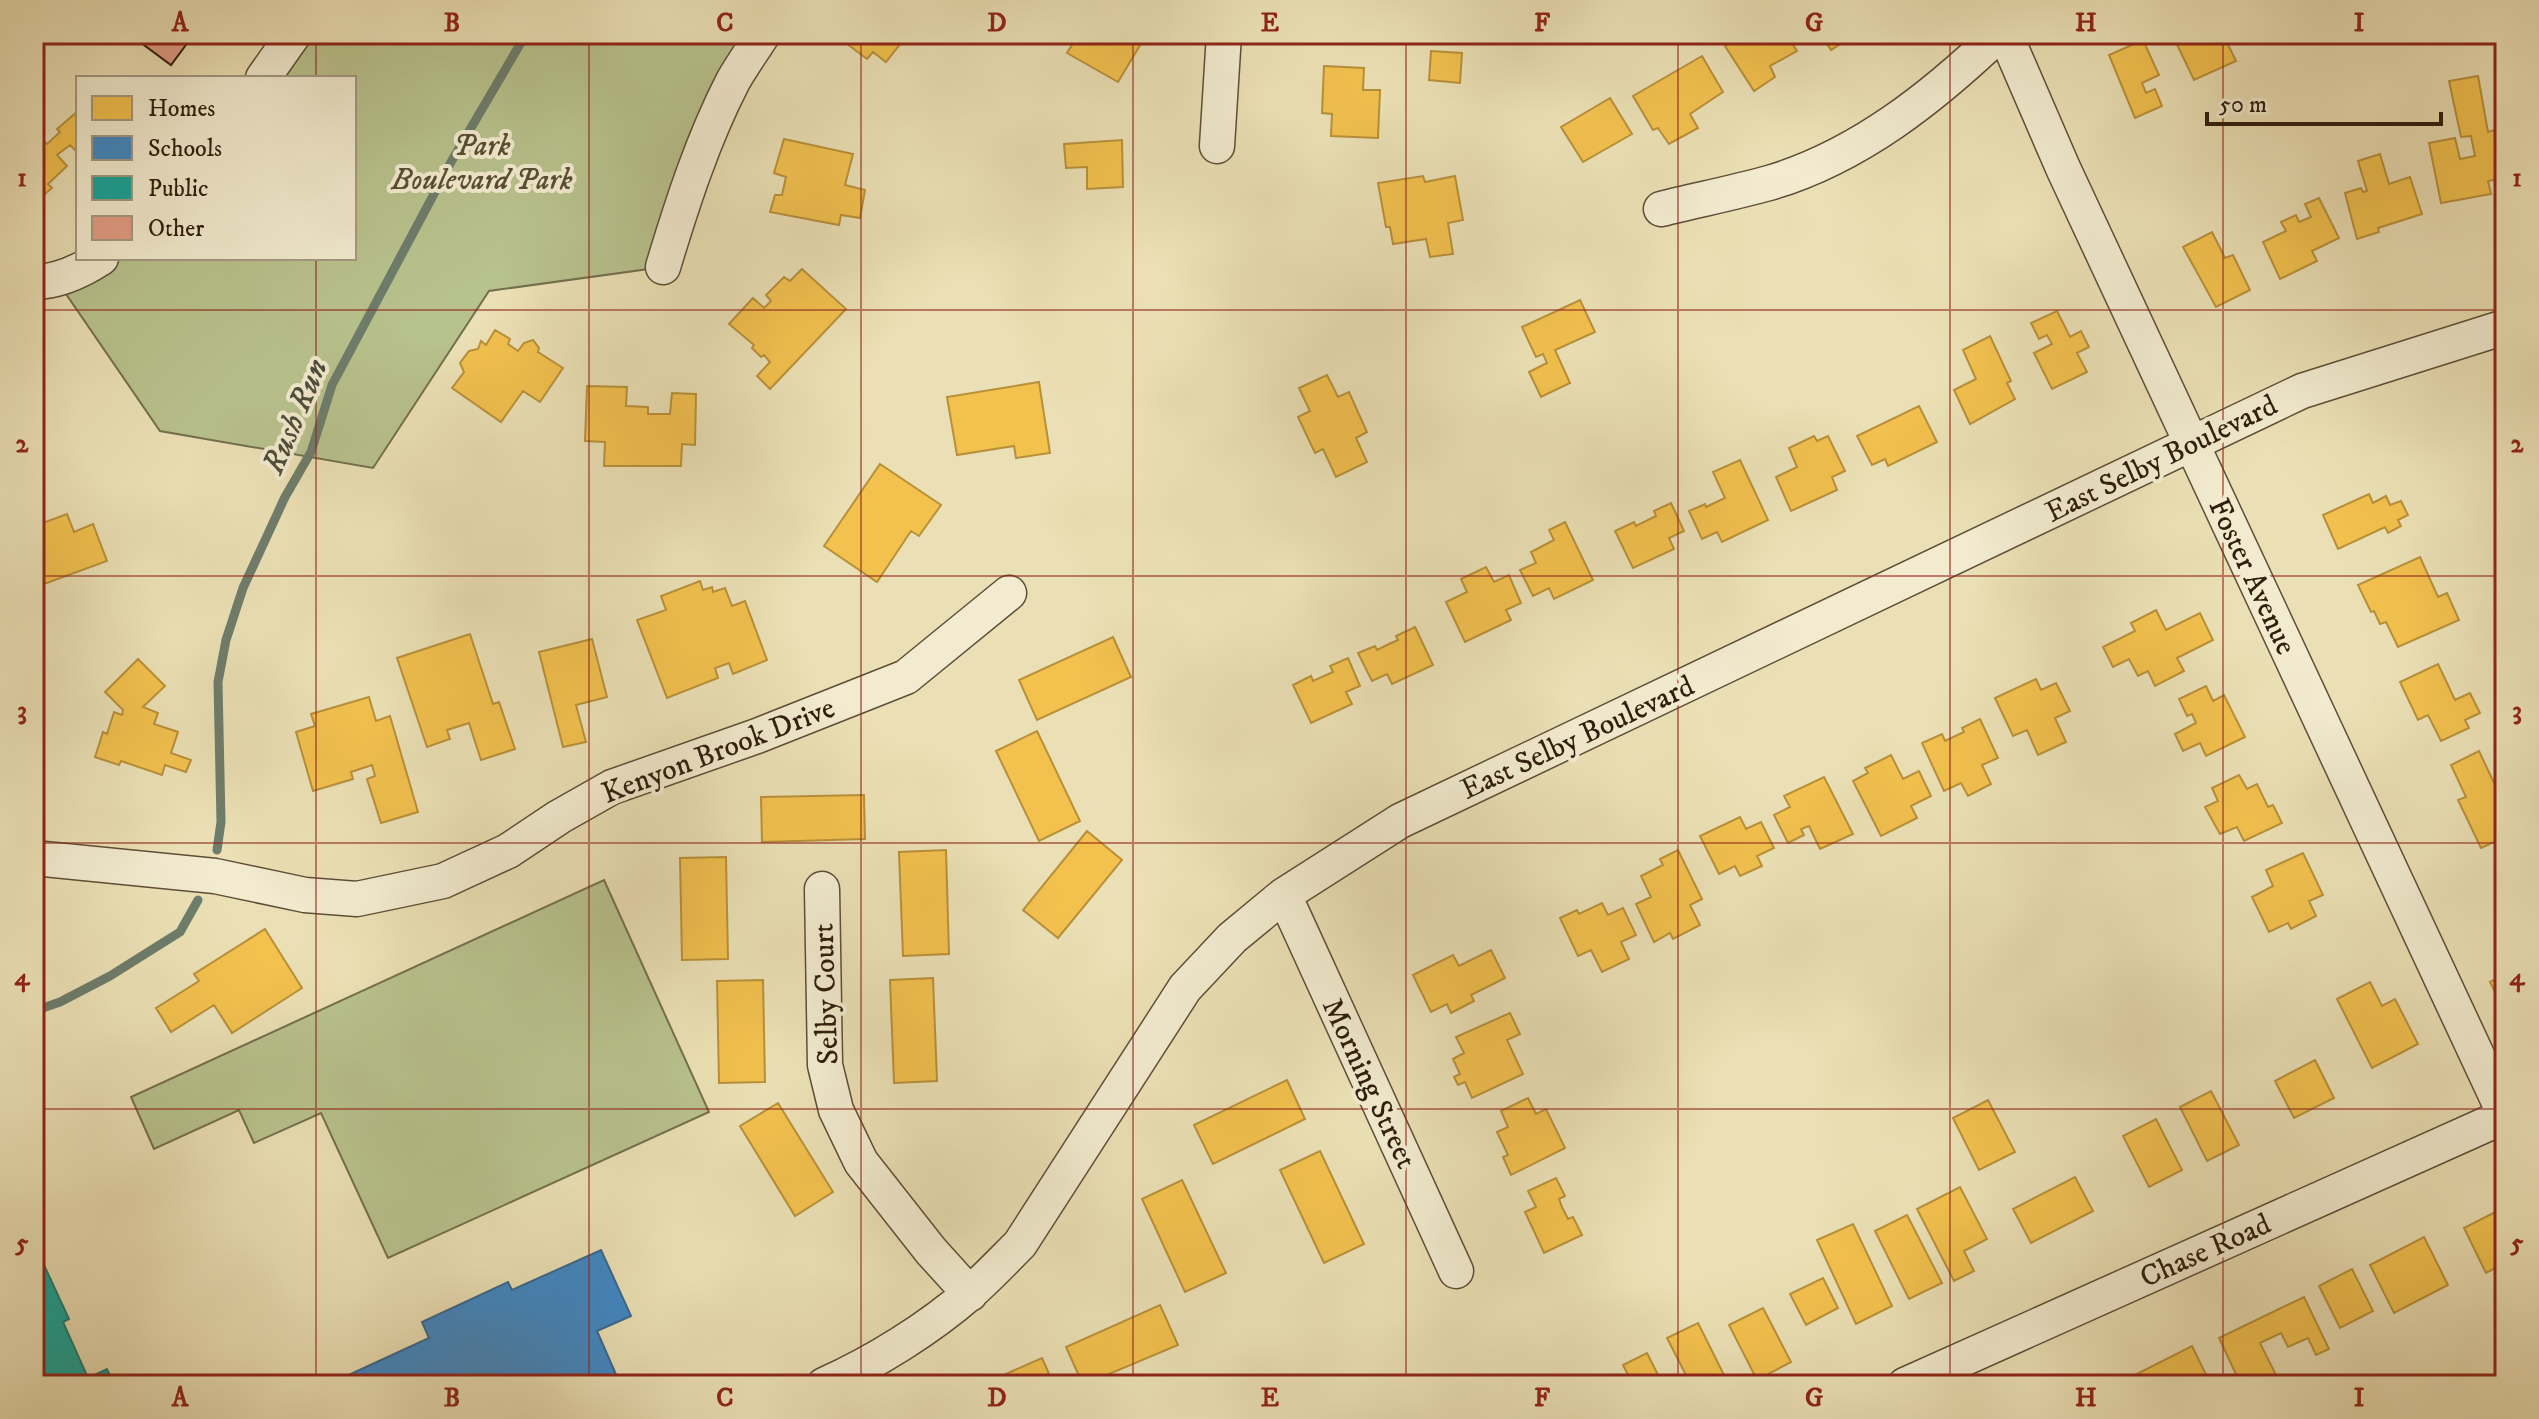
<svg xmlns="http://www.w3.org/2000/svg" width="2539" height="1419" viewBox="0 0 2539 1419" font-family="'IM FELL DW Pica',serif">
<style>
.green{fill:#b8c28d;stroke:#74704d;stroke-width:2}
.homes{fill:#f2c14e;stroke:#b8903a;stroke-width:2}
.schools{fill:#3f88c5;stroke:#3a688e;stroke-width:2}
.public{fill:#17a398;stroke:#1e7b6e;stroke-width:2}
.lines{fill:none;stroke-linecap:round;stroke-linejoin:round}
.stream{stroke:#6e7d6c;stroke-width:9}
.building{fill:#e29c85;stroke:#2f1d0d;stroke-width:2}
.street-casing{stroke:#5e4e37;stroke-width:37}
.street{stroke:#f2ebcf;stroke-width:34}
.grid{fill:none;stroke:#8f2418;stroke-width:2;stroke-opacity:0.55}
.labels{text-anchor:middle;stroke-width:8;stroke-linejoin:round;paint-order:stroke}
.park-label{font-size:30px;font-style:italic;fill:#584f33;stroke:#f2ebcf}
.street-label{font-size:30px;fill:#2f1d0d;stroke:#f2ebcf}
.water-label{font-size:32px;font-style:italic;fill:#4e4d3c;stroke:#f2ebcf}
.neatline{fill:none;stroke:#8f2418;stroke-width:3}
.grid-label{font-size:26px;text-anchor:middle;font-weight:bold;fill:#8f2418}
</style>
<rect width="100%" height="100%" fill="#ebe0b5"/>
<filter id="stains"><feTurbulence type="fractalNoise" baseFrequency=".0025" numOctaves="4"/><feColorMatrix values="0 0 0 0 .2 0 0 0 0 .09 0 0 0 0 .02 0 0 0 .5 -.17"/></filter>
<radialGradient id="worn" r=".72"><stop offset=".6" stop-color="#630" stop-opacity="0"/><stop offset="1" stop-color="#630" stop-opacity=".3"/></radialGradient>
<!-- green -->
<path class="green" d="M311 34H764L663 267 489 291 373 468 160 431 66 294 121 258H354V78H280Z
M604 880 709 1112 388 1258 321 1113 254 1143 239 1110 154 1149 131 1097Z"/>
<!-- homes -->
<path class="homes" d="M834 34H908L886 62 873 52 867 59Z
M1079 34H1127L1142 42 1118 82 1067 53Z
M1744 34H1786L1797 51 1770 66 1775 77 1754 91 1725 46Z
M1821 34H1853L1854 35 1831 50Z
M2172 34H2223L2236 61 2194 80Z
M2143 40 2159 75 2142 83 2146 93 2155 89 2162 106 2135 118 2109 55Z
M1431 51 1462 53 1460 83 1429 80Z
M1702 56 1723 92 1690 114 1698 128 1669 144 1658 128 1653 130 1633 96Z
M1324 66 1364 68 1363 90H1380L1378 138 1331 136 1332 114 1322 113Z
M2478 76 2488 132 2495 130 2504 178 2488 181 2491 194 2441 203 2429 143 2455 138 2460 159 2475 156 2471 136 2461 137 2449 81Z
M1610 98 1632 134 1583 162 1561 127Z
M78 111V153L70 145 57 155 67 166 48 184 52 188 34 203V132L47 144 60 132 57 129Z
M784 139 853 154 845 185 865 190 860 218 841 215 839 225 770 212 775 195H782L786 177 774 173Z
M1122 140 1123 187 1087 189V167L1066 168 1064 144Z
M2380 154 2389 184 2410 177 2422 214 2378 228 2379 232 2357 239 2345 193 2361 188 2363 192 2367 191 2358 161Z
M1423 176 1425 182 1455 176 1463 220 1448 223 1453 254 1430 257 1426 239 1393 244 1390 227H1386L1378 183Z
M2319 198 2339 238 2312 251 2317 261 2280 279 2263 242 2286 231 2281 222 2296 215 2299 222 2311 217 2305 204Z
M2212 232 2225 258 2233 255 2250 290 2216 307 2183 247Z
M802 269 846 309 770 389 757 376 770 362 764 355 761 357 752 348 754 345 729 324 753 298 764 308 771 301 766 295 784 277 790 281Z
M1580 300 1595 332 1555 350 1570 383 1541 397 1529 372 1547 363 1543 354 1536 357 1522 327Z
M2057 311 2070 337 2081 331 2089 347 2077 353 2087 372 2052 389 2034 353 2052 344 2047 335 2039 339 2031 323Z
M495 330 510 339 508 344 518 351 524 343 533 340 539 348 538 352 563 368 540 402 523 391 501 422 452 388 464 372 460 363 469 351 478 349 481 341 486 345Z
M1990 336 2011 381 2007 383 2015 399 1970 424 1954 390 1976 379 1963 350Z
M1327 375 1338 397 1349 392 1367 432 1356 438 1367 462 1336 477 1323 449 1315 453 1298 417 1310 411 1299 388Z
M1039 382 1050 453 1016 458 1014 446 957 455 947 397Z
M587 386 627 387 626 406 648 407V414H670L672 393 696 394 695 445 682 444 681 466H604L605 442 585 441Z
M1919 406 1937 442 1888 466 1885 459 1872 465 1857 436Z
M1814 436 1817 441 1828 436 1845 471 1832 477 1837 490 1791 511 1776 477 1797 467 1789 448Z
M1740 460 1768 520 1722 542 1717 532 1702 539 1689 511 1705 504 1706 507 1725 498 1713 472Z
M880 464 941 505 919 536 911 531 877 582 824 546Z
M2369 494 2373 503 2386 496 2390 505 2401 501 2408 515 2398 520 2401 526 2388 533 2385 527 2338 549 2323 515Z
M35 499 43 523 67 514 74 532 93 524 107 561 44 584 42 580 34 583Z
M1671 503 1684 531 1669 538 1674 549 1633 568 1615 531 1634 522 1636 526 1656 516 1654 511Z
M1565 522 1593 580 1554 599 1549 588 1533 596 1520 570 1536 563 1531 552 1554 540 1549 530Z
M2420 557 2438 597 2447 593 2459 620 2398 647 2386 622 2380 624 2374 611 2371 612 2358 585Z
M1486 567 1494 582 1509 575 1521 603 1506 610 1511 620 1465 642 1446 602 1467 592 1461 579Z
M700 581 703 590 712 587 713 592 725 588 732 606 745 601 767 660 733 674 729 663 715 668 718 678 667 698 637 620 666 610 661 596Z
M2156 610 2166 630 2200 613 2213 640 2177 658 2184 671 2155 686 2148 671 2138 676 2129 659 2113 667 2103 647 2135 631 2131 623Z
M1415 627 1433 665 1392 684 1387 674 1372 681 1358 653 1375 646 1377 650 1389 644 1398 640 1396 636Z
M470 634 493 704 499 702 515 749 481 760 469 723 447 730 450 739 427 747 397 658Z
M1113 637 1131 677 1037 720 1019 680Z
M592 639 607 697 576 705 586 742 563 747 539 652Z
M1348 658 1360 686 1346 692 1352 704 1311 723 1293 685 1311 676 1313 681 1333 672 1330 666Z
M138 659 165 686 143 707 158 713 154 724 178 732 171 753 191 760 186 772 165 765 162 775 121 761 119 765 95 757 103 732 107 734 114 712 122 715 123 710 105 692Z
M2438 664 2455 700 2470 693 2480 713 2465 720 2469 728 2441 741 2428 715 2418 720 2400 682Z
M2036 679 2041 690 2056 683 2070 711 2055 718 2066 742 2038 755 2027 730 2013 736 1995 698Z
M2206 686 2213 701 2224 695 2245 737 2206 756 2200 743 2183 751 2175 734 2196 723 2192 714 2187 716 2179 699Z
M369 697 376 721 390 716 418 812 381 823 367 779 375 776 372 765 351 772 353 779 313 791 296 732 315 726 311 714Z
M1980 719 1998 758 1982 765 1991 784 1968 796 1961 783 1944 791 1922 743 1942 734 1945 741 1964 732 1962 728Z
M1037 731 1080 821 1039 841 996 751Z
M2479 751 2505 806V837L2481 848 2458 800 2466 797 2451 765Z
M1891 755 1903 779 1919 771 1931 796 1911 806 1917 818 1881 836 1853 781 1868 773 1865 768Z
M2239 775 2247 789 2257 784 2268 807 2273 805 2282 823 2244 841 2237 827 2220 834 2205 807 2218 801 2212 788Z
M1824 777 1853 834 1820 849 1809 826 1801 829 1804 835 1788 843 1774 815 1790 807 1784 796Z
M864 795 865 839 762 842 761 797Z
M1740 817 1746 829 1761 822 1774 848 1757 856 1762 866 1740 876 1735 866 1719 874 1700 836Z
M1087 831 1122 860 1058 938 1023 910Z
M946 850 949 954 903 956 899 852Z
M1678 850 1702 899 1690 905 1700 925 1673 939 1670 933 1654 942 1636 904 1651 897 1641 876 1663 865 1660 859Z
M2303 853 2323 895 2309 901 2316 916 2291 929 2288 923 2269 932 2252 897 2273 886 2266 870Z
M726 857 728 959 682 960 680 858Z
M1602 903 1608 915 1623 908 1636 935 1621 942 1629 959 1602 972 1591 950 1578 956 1560 918 1577 910 1579 914Z
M265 929 302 988 232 1033 214 1005 171 1032 156 1008 199 981 194 974Z
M1491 950 1505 978 1471 995 1474 1001 1451 1013 1447 1004 1431 1012 1413 975 1453 955 1459 966Z
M2505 974V1012L2490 982Z
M933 978 937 1081 894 1083 890 980Z
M763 980 765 1082 719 1083 717 981Z
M2370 982 2382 1006 2395 999 2418 1044 2372 1068 2337 999Z
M1510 1013 1520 1034 1507 1040 1523 1074 1472 1098 1465 1082 1458 1085 1454 1077 1460 1074 1453 1059 1464 1053 1456 1037Z
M2315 1060 2334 1098 2294 1118 2275 1081Z
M1287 1080 1305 1119 1213 1164 1194 1125Z
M2211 1091 2239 1145 2207 1161 2180 1107Z
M1528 1098 1536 1114 1546 1109 1565 1148 1511 1175 1503 1157 1508 1155 1497 1132 1508 1127 1501 1111Z
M1988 1100 2015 1152 1979 1170 1953 1118Z
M778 1103 833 1192 795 1216 740 1126Z
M2156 1119 2182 1170 2149 1187 2123 1136Z
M1320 1151 1364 1244 1324 1263 1280 1170Z
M2075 1177 2093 1211 2031 1243 2013 1209Z
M1556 1178 1565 1196 1559 1199 1562 1207 1568 1219 1573 1217 1582 1235 1544 1253 1525 1212 1536 1207 1528 1191Z
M1182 1180 1226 1273 1185 1292 1142 1199Z
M1960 1187 1987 1239 1964 1251 1974 1271 1954 1281 1917 1209Z
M2499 1210 2505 1223V1263L2486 1273 2464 1228Z
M1907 1215 1942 1283 1909 1299 1875 1231Z
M1853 1224 1892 1306 1856 1324 1817 1240Z
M2424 1237 2448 1285 2394 1313 2370 1265Z
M2352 1269 2373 1311 2340 1328 2319 1286Z
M1823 1278 1838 1308 1806 1325 1790 1294Z
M2304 1297 2329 1349 2316 1355 2308 1338 2288 1347 2281 1333 2260 1343 2281 1385H2241L2219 1338Z
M1160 1305 1178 1345 1083 1385 1066 1347Z
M1763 1308 1791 1362 1757 1380 1729 1325Z
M1698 1323 1727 1381 1718 1385H1691L1667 1338Z
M2192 1346 2211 1385H2120L2119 1383Z
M1647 1353 1663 1385H1633L1623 1365Z
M1042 1358 1054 1385H981Z"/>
<!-- schools -->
<path class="schools" d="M601 1250 631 1316 597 1331 618 1379 605 1385H327L429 1338 422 1322 508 1282 512 1290Z"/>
<!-- public -->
<path class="public" d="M38 1252 69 1319 63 1322 88 1378 107 1369 114 1385H34V1254Z"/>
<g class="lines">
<!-- stream -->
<path class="stream" d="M217 850 221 822 218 682 226 640 243 588 285 497 311 452 332 385 451 162 526 34
M34 1011 60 1002 110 976 180 932 198 900"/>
</g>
<!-- building -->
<path class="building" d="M129 34H194L171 65Z"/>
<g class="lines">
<!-- street casing -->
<g class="street-casing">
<path id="street" d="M2005 34 2063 168 2505 1115
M263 78 294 34
M1217 146 1224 34
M1661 209C1697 200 1733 193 1769 183 1858 157 1933 97 1999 34
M663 267C682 204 703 139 733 81 742 65 753 50 763 34
M34 282C58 282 81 271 101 258
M34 858 215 876 305 895 357 899 443 881 508 851 559 817 612 787 757 736 906 677 1009 593
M822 889 825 1065 836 1110 861 1162 931 1251 970 1294
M1284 895 1456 1271
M824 1385C874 1363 930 1328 971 1292 988 1277 1004 1260 1020 1244L1185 988 1232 938 1284 895 1400 821 2302 391 2505 327
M1905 1385 2505 1116"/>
</g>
<!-- street -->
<use href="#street" class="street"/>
</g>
<!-- grid -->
<path class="grid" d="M316 34V78M589 34V1385M861 34V1385M1133 34V1385M1406 34V1385M1678 34V1385M1950 34V1385M2223 34V1385M316 258V1385M34 310H2505M34 576H2505M34 843H2505M34 1109H2505"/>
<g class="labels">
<!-- park labels -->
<g class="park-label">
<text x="482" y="155">Park<tspan x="482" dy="34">Boulevard Park</tspan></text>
</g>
<!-- street labels -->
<g class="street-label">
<text transform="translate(2161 458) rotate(-26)" y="10">East Selby Boulevard</text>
<text transform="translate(2253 576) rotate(65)" y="10">Foster Avenue</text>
<text transform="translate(1577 737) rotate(-25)" y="10">East Selby Boulevard</text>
<text transform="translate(718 750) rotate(-21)" y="10">Kenyon Brook Drive</text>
<text transform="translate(825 994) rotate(-92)" y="10">Selby Court</text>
<text transform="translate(1370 1083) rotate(65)" y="10">Morning Street</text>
<text transform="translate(2205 1250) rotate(-24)" y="10">Chase Road</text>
</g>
<!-- water labels -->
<g class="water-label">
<text transform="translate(294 416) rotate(-67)" y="11">Rush Run</text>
</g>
</g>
<!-- margin -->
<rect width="2539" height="1419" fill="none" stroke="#ebe0b5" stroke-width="88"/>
<!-- legend -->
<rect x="76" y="76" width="280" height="184" fill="#f2ebcf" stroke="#a49981" stroke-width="2"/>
<rect x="92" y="96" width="40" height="24" fill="#f2c14e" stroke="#a49981" stroke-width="2"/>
<text x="148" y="116" font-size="24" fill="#2f1d0d">Homes</text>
<rect x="92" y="136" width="40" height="24" fill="#3f88c5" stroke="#a49981" stroke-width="2"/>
<text x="148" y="156" font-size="24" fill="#2f1d0d">Schools</text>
<rect x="92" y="176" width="40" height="24" fill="#17a398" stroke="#a49981" stroke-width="2"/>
<text x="148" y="196" font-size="24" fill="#2f1d0d">Public</text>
<rect x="92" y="216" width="40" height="24" fill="#e29c85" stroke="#a49981" stroke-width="2"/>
<text x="148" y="236" font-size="24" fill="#2f1d0d">Other</text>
<!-- scale -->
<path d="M2207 112v12h234v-12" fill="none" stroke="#2f1d0d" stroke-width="4"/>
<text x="2219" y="112" font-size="24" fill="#2f1d0d" stroke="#f2ebcf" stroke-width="6" paint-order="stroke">50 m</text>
<rect x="44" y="44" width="2451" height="1331" class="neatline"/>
<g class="grid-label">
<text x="180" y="31">A</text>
<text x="452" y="31">B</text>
<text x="725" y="31">C</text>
<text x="997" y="31">D</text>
<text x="1270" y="31">E</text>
<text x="1542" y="31">F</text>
<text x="1814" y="31">G</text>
<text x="2086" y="31">H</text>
<text x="2359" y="31">I</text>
<text x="22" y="186">1</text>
<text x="2517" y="186">1</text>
<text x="22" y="452">2</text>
<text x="2517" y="452">2</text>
<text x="22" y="719">3</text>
<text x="2517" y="719">3</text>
<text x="22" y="985">4</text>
<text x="2517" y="985">4</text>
<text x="22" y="1251">5</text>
<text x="2517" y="1251">5</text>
<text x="180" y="1406">A</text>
<text x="452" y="1406">B</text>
<text x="725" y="1406">C</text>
<text x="997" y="1406">D</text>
<text x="1270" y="1406">E</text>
<text x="1542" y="1406">F</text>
<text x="1814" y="1406">G</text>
<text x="2086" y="1406">H</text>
<text x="2359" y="1406">I</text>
</g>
<rect width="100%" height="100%" filter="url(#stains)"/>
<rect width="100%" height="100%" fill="url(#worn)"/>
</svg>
